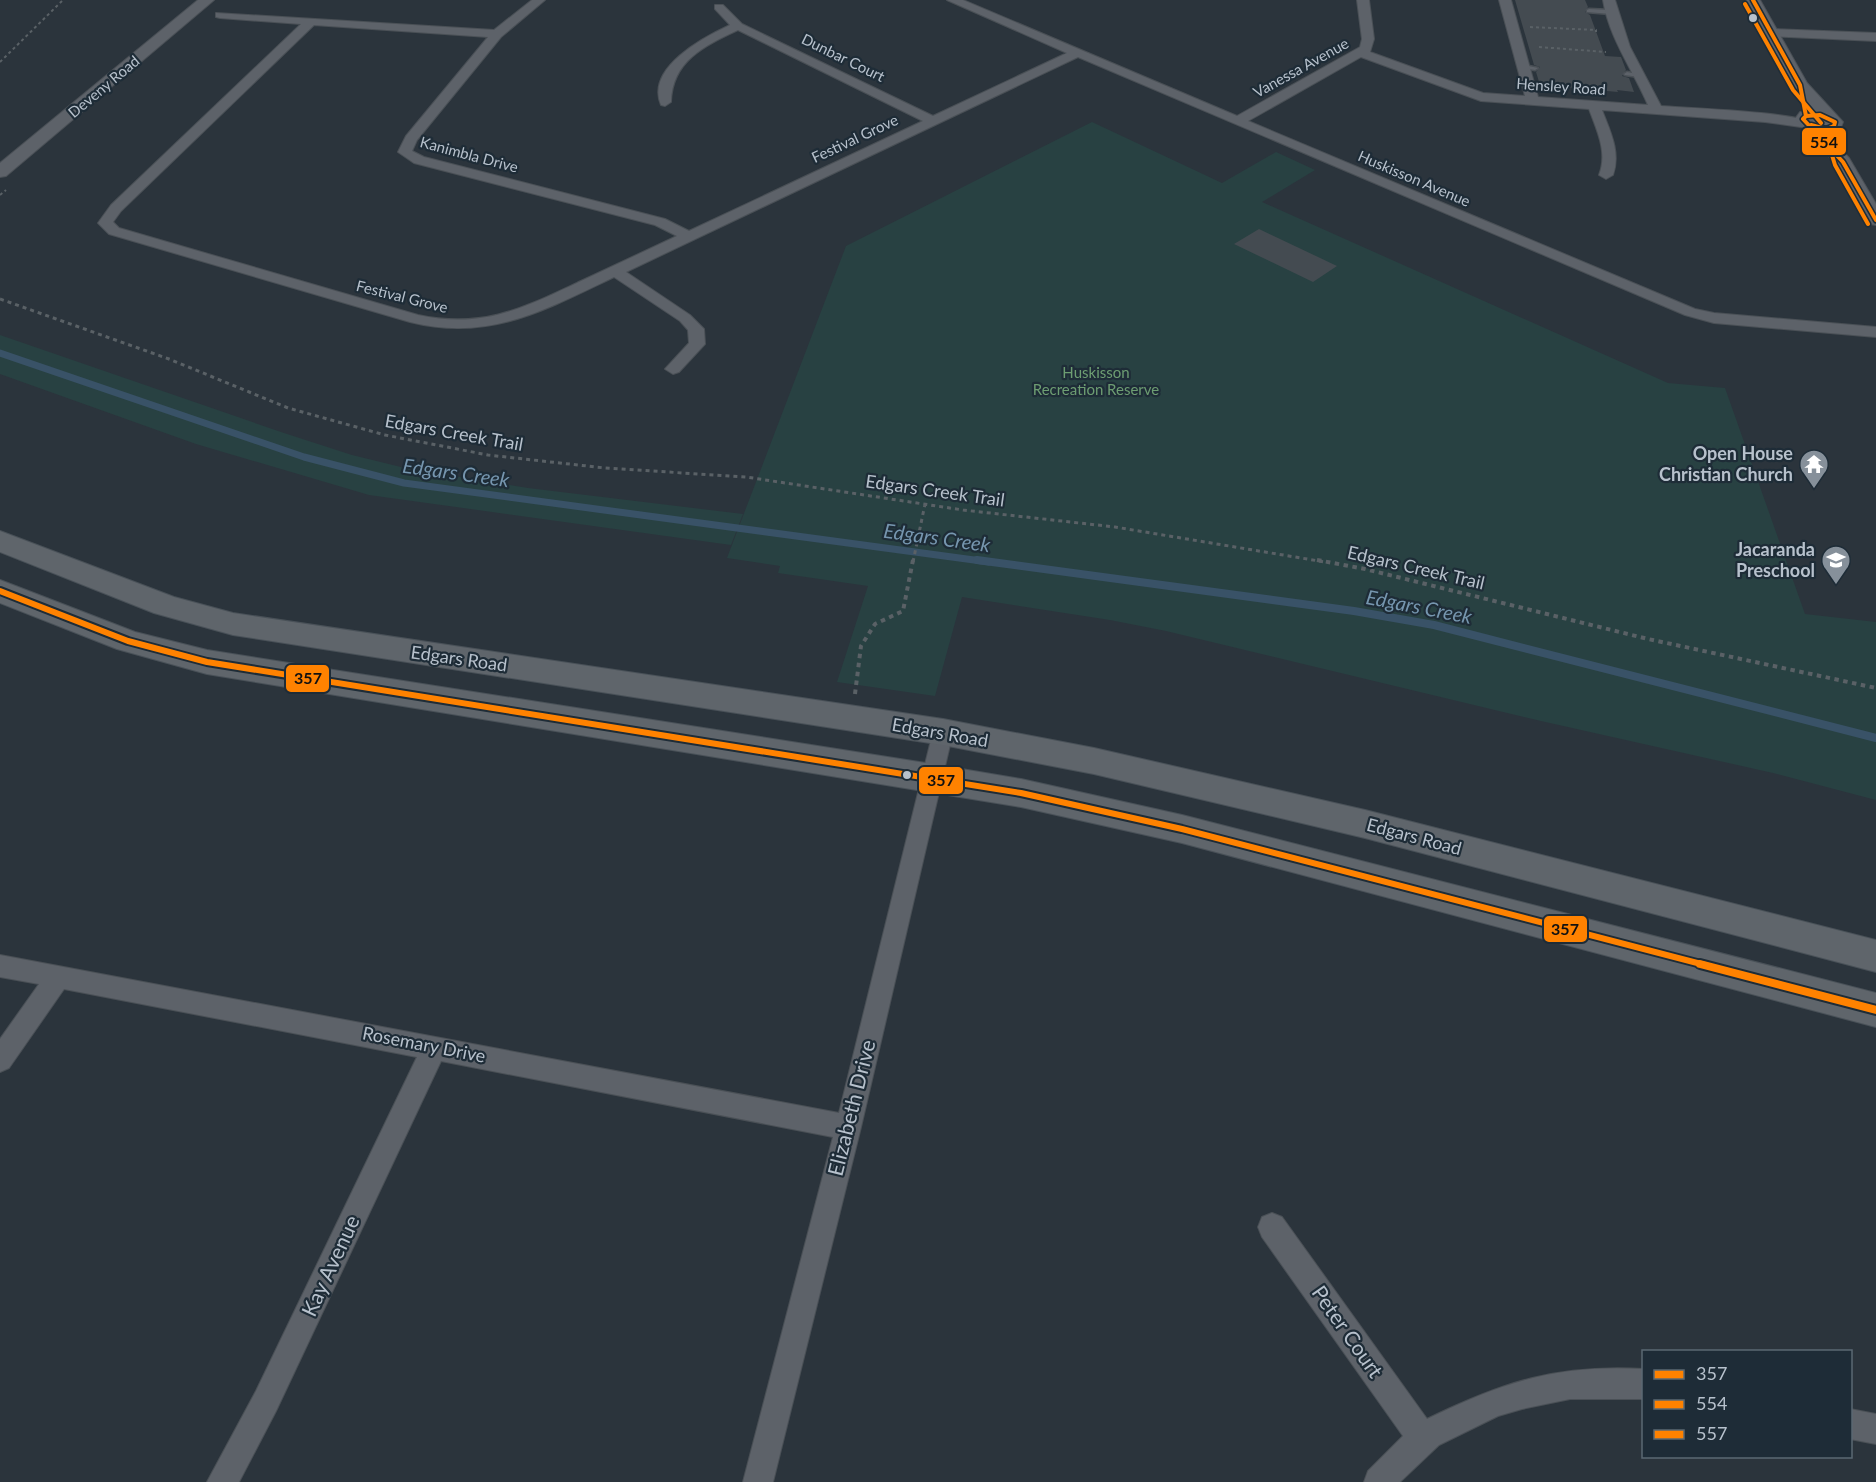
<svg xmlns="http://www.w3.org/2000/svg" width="1876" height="1482" viewBox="0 0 1876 1482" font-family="Lato,sans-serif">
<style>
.green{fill:#284142}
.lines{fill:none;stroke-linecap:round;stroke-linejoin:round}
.stream-far1{stroke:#395267;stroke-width:7}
.stream{stroke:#395267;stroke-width:8}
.building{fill:#444b51}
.service-casing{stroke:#4a5056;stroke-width:3}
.minor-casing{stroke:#4a5056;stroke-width:2}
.tertiary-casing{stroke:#4a5056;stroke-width:2}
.primary-casing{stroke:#495158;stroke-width:2}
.path-far2{stroke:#5a6166;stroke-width:2;stroke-dasharray:3 3;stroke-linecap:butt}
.path-far1{stroke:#5a6166;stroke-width:3;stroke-dasharray:4 4;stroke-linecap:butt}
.path{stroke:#5a6166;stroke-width:4;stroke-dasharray:4.5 4.5;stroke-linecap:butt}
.service{fill:#5d6269;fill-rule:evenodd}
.minor{fill:#5d6269;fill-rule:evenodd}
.tertiary{fill:#5d6269;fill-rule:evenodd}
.primary{fill:#5f656b;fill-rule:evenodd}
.bus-1-far1-casing{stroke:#1e2c37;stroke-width:10}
.bus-1-casing{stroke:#1e2c37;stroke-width:12}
.bus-2-casing{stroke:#1e2c37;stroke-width:7}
.bus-3-casing{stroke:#1e2c37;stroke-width:7}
.bus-1-far1{stroke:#ff8200;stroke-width:6}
.bus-1{stroke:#ff8200;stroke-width:8}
.bus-2{stroke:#ff8200;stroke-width:4}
.bus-3{stroke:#ff8200;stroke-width:4}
.bus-dot{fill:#b7c1cc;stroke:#1e2c37;stroke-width:2}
.labels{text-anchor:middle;stroke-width:4.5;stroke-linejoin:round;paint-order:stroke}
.far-street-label{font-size:15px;fill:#b7c1cc;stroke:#1e2c37}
.far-park-label{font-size:15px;fill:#6d9d72;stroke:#1e2c37}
.street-label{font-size:18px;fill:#b7c1cc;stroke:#1e2c37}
.poi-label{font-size:18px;font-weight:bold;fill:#b7c1cc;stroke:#1e2c37;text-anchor:end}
.water-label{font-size:20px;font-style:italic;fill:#7696af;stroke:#1e2c37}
.near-street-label{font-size:21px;fill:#b7c1cc;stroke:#1e2c37}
.line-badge{stroke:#1e2c37;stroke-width:2}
.pale-badge-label{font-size:16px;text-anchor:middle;font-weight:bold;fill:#111}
</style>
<rect width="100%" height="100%" fill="#2b343c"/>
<!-- green -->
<path class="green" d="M1092 122 1222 183 1276 152 1315 170 1262 202 1668 383 1725 388 1805 614 1876 622V800L1773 773 1541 721 1166 631 1110 620 962 597 935 696 837 682 868 586 778 573 780 566 727 558 846 246Z
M0 335 284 433 352 455 405 468 528 488 743 514 731 545 369 495 196 444 0 374Z"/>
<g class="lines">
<!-- stream-far1 -->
<path class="stream-far1" d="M0 353 304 457 404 483 989 562"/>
<!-- stream -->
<path class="stream" d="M977 560 1354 611 1434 625 1876 738"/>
</g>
<!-- building -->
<path class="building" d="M1515 0H1585L1588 7 1585 12 1590 15 1605 56 1621 57 1626 70 1622 76 1629 78 1634 92 1617 90 1618 92 1540 85 1536 72 1540 67 1534 65Z
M1259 229 1337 266 1313 282 1234 244Z"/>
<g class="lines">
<!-- service casing -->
<g class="service-casing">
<path id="service" d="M1589 9 1611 10 1614 12 1611 14 1587 12V10Z
M1524 65 1538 68 1535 70 1522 68V66Z
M1627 72 1642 75 1639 77 1625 75 1624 74Z"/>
</g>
<!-- minor casing -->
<g class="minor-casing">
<path id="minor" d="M532 0H545L501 37 417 140 412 151 424 157 665 219 689 231 923 121 738 30C704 46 672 61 671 102L665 106 661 105C645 68 704 37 730 25L715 9V5H723L742 24 933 116 1067 53 947 0H963L1237 116 1360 47 1362 39 1357 0H1369L1374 39 1370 52 1483 93 1525 96 1499 0H1511L1538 97 1648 105C1633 70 1609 38 1603 0H1615L1630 47 1661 106C1685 108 1802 112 1814 124L1808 128 1765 122 1602 110C1610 131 1621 152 1613 175L1606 179 1599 175C1608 152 1597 131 1589 109L1481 101 1361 57 1248 121 1695 309 1714 313 1876 327V337L1714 323 1685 315 1078 57 626 272 690 315 704 329 705 344 679 372 673 374 665 369 689 343 688 330 680 321 614 277C545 310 489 342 410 322L109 234 98 223 111 205 301 24 220 18 216 17V13L494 30ZM314 25 488 37 406 136 398 152 414 163 655 225 677 236C645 251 613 266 581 281 523 308 484 329 418 315L119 228 113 222 121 211Z
M1772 29 1876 33V41L1768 36V30Z
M943 724 950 726 953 732 861 1127 773 1482H743L833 1137 441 1061 276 1411 239 1482H207L256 1391 417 1057 64 989 9 1068 0 1072V1039L39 984 0 977V955L839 1113 933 732 936 726Z
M1272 1213 1282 1217 1427 1419C1503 1382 1557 1364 1644 1369V1399H1570L1522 1409 1498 1416 1439 1445 1400 1482H1364L1368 1471 1403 1436 1262 1237 1258 1227 1262 1217Z
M1850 1409 1876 1414V1444L1850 1439Z"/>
</g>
<!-- tertiary casing -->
<g class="tertiary-casing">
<path id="tertiary" d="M198 0H214L6 176 0 177V163Z
M1746 0H1760L1807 83 1843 122 1840 130 1826 134 1849 158 1876 204V225L1870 224 1867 220 1836 164 1795 119 1800 112 1813 111 1792 85Z"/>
</g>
<!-- primary casing -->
<g class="primary-casing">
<path id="primary" d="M0 531 174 597 233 613 943 719 1094 748 1365 810 1876 940V972L1365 838 1094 774 943 745 233 635 154 613 0 552Z
M0 580 135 632 207 650 932 764 1021 779 1182 815 1876 993V1027L1182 843 1021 807 207 674 117 649 0 603Z"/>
</g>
<!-- path-far2 -->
<path class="path-far2" d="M1530 27 1596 30V32
M1539 47 1606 52
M0 62 63 0
M0 195 6 190"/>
<!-- path-far1 -->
<path class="path-far1" d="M0 299 169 359 288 408 385 435 488 455 605 468 746 477 963 510 1115 527 1325 562
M913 562 925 504"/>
<!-- path -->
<path class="path" d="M1317 560 1365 569 1648 639 1876 688
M855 694 861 646 875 624 903 611 913 560"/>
<!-- service -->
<use href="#service" class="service"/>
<!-- minor -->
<use href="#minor" class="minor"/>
<!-- tertiary -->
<use href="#tertiary" class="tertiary"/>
<!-- primary -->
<use href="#primary" class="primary"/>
<!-- bus-1-far1 casing -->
<g class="bus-1-far1-casing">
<path id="bus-1-far1" d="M0 591 128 641 207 662 1021 793 1182 829 1705 965"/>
</g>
<!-- bus-1 casing -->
<g class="bus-1-casing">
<path id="bus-1" d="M1700 964 1876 1010"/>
</g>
<!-- bus-2 casing -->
<g class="bus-2-casing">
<path id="bus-2" d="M1753 0 1800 85 1806 116
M1811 125 1826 129 1834 126 1835 122 1820 115 1806 116 1803 119 1843 162 1876 220"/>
</g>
<!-- bus-3 casing -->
<g class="bus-3-casing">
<path id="bus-3" d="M1745 4 1793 90 1821 123
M1824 129 1835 165 1868 224"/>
</g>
<!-- bus-1-far1 -->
<use href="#bus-1-far1" class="bus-1-far1"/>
<!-- bus-1 -->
<use href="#bus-1" class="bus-1"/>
<!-- bus-2 -->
<use href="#bus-2" class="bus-2"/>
<!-- bus-3 -->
<use href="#bus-3" class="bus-3"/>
</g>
<!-- icons -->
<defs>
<g id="temple-pin" transform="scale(1.5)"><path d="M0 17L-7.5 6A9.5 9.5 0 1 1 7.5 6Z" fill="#86909a" stroke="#1e2c37"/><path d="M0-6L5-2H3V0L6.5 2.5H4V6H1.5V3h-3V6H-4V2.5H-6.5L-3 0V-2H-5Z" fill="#fff"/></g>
<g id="school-pin" transform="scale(1.5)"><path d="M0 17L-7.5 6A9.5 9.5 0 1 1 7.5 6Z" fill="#86909a" stroke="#1e2c37"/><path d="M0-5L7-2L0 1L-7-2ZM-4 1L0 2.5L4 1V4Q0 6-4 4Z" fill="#fff"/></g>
</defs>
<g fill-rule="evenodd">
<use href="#temple-pin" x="1814" y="464"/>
<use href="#school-pin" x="1836" y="560"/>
</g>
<!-- markers -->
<g class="bus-dot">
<circle cx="1753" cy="18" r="5"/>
<circle cx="907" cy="775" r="5"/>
</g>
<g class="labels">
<!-- far-street labels -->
<g class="far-street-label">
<text transform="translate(843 58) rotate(26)" y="5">Dunbar Court</text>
<text transform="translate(1301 68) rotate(-29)" y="5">Vanessa Avenue</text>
<text transform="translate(104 87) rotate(-40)" y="5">Deveny Road</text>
<text transform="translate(1561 87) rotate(4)" y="5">Hensley Road</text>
<text transform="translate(855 139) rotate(-25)" y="5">Festival Grove</text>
<text transform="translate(469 155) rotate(15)" y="5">Kanimbla Drive</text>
<text transform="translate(1414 179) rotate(23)" y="5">Huskisson Avenue</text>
<text transform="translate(402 297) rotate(14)" y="5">Festival Grove</text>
</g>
<!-- far-park labels -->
<g class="far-park-label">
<text x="1096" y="378">Huskisson<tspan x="1096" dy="17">Recreation Reserve</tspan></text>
</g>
<!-- street labels -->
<g class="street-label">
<text transform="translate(454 433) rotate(10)" y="6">Edgars Creek Trail</text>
<text transform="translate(935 491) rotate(8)" y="6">Edgars Creek Trail</text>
<text transform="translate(1416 568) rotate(13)" y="6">Edgars Creek Trail</text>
<text transform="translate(459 659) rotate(8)" y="6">Edgars Road</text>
<text transform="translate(940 733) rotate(10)" y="6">Edgars Road</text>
<text transform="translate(1414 837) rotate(15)" y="6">Edgars Road</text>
<text transform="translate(424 1045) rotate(11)" y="6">Rosemary Drive</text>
</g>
<!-- poi labels -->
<g class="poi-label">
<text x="1793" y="460">Open House<tspan x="1793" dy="21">Christian Church</tspan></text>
<text x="1815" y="556">Jacaranda<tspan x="1815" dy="21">Preschool</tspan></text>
</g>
<!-- water labels -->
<g class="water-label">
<text transform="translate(456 473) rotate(8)" y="7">Edgars Creek</text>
<text transform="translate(937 538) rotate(8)" y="7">Edgars Creek</text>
<text transform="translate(1419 607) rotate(11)" y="7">Edgars Creek</text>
</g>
<!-- near-street labels -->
<g class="near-street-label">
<text transform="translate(852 1108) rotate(-76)" y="7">Elizabeth Drive</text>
<text transform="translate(331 1266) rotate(-65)" y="7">Kay Avenue</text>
<text transform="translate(1347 1332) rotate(55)" y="7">Peter Court</text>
</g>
</g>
<g class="line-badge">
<rect x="1801" y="127" width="46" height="29" rx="6" fill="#ff8200"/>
<rect x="285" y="664" width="45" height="29" rx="6" fill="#ff8200"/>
<rect x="918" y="766" width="46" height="29" rx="6" fill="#ff8200"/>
<rect x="1543" y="915" width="45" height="28" rx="6" fill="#ff8200"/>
</g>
<g class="pale-badge-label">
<text x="1824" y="148">554</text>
<text x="308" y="684">357</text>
<text x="941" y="786">357</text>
<text x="1565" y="935">357</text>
</g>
<!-- legend -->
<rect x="1642" y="1350" width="210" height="108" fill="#1e2c37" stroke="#5b6873" stroke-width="1.5"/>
<rect x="1654" y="1370" width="30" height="9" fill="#ff8200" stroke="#5b6873" stroke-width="1.5"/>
<text x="1696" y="1380" font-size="18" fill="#b7c1cc">357</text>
<rect x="1654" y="1400" width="30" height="9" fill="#ff8200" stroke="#5b6873" stroke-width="1.5"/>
<text x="1696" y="1410" font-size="18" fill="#b7c1cc">554</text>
<rect x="1654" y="1430" width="30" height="9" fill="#ff8200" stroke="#5b6873" stroke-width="1.5"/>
<text x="1696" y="1440" font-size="18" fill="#b7c1cc">557</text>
</svg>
